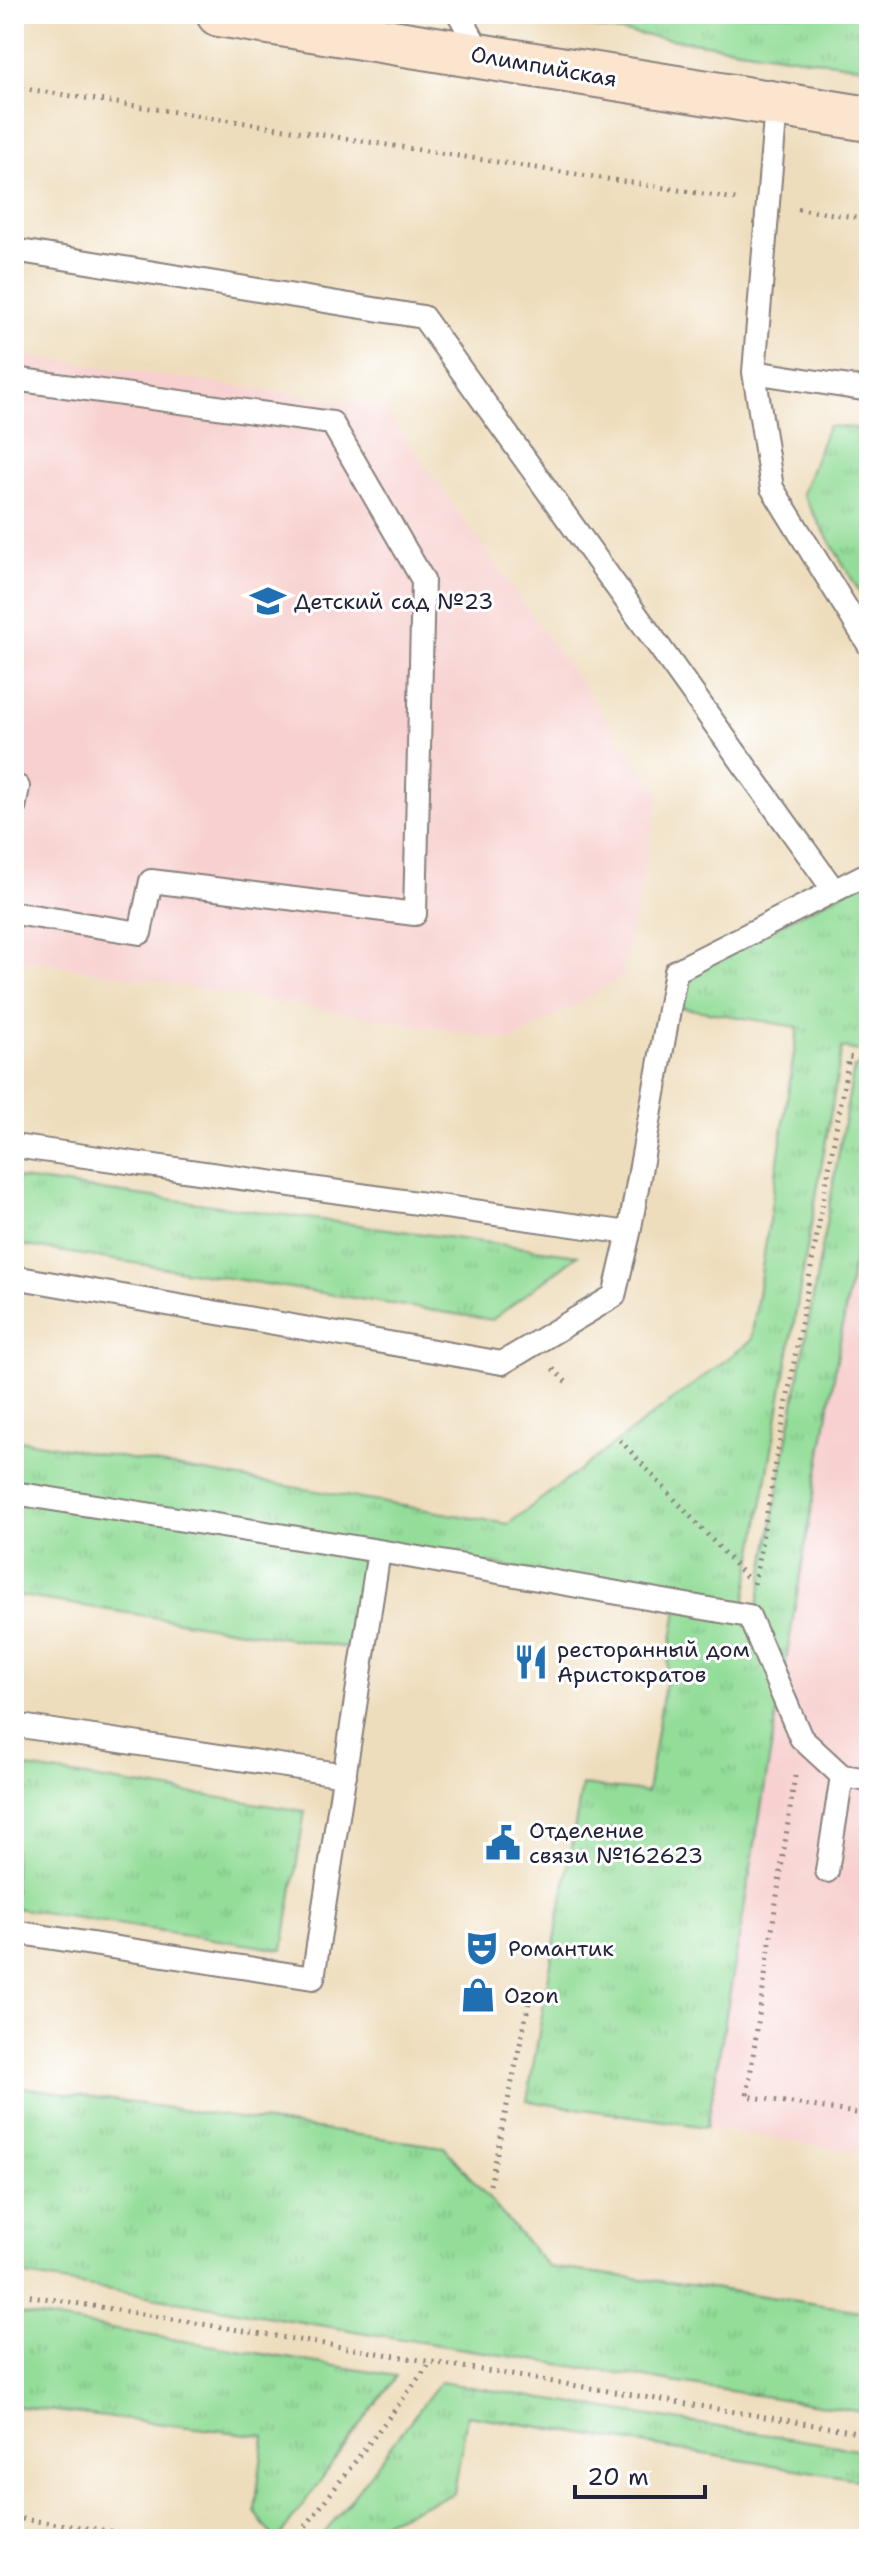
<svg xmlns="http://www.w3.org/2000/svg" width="883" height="2553" viewBox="0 0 883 2553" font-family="'Shantell Sans',sans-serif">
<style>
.built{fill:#f7d0cf}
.grass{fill:url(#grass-tufts);stroke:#5a806a;stroke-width:2}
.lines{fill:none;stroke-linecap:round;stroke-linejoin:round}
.service-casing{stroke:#88807c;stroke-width:26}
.secondary-casing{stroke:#88807c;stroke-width:48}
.path{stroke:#88807c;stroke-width:5;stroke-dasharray:2 6;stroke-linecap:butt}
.service{stroke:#fff;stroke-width:22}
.secondary{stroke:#fce5cf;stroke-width:44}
.labels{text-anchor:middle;stroke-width:6;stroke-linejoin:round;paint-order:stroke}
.street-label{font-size:22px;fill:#22223b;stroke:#fff}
.poi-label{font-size:22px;fill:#22223b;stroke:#fff;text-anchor:start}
</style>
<defs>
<pattern id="grass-tufts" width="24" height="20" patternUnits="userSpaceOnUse" patternTransform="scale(2)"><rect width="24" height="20" fill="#93dd98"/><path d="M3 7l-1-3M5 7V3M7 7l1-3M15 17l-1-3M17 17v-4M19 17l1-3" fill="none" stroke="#7ebd84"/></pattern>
</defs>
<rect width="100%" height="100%" fill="#fff"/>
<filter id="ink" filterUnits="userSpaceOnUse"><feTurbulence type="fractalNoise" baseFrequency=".0125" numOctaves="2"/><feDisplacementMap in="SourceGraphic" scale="16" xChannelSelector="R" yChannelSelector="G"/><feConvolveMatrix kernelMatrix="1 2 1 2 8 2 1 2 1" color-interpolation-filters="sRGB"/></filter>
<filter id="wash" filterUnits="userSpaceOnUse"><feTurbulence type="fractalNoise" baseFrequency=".006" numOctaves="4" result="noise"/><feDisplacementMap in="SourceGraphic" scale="32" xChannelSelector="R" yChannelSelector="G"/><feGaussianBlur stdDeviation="1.8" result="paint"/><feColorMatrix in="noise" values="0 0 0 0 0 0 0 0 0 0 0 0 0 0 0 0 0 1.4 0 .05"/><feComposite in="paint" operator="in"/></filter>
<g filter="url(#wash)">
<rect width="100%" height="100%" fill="#eeddbc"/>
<!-- built -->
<path class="built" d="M14 354 383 407 660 794 622 977 512 1041 14 958Z
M869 1170V2154L707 2127Z"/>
<!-- grass -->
<path class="grass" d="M513 14H869V68L513 16Z
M828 426 869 429V608L802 494Z
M869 879V1053L842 1048 744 1609 756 1616 854 1067 869 1070V1170L707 2127 527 2101 582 1785 647 1792 679 1597 365 1542 348 1648 14 1595V1439L508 1524 751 1341 798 1027 677 1007 682 975Z
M14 1178 578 1255 492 1320 14 1244Z
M14 1766 305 1811 283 1950 14 1908Z
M14 2086 444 2147 548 2267 698 2286 869 2312V2413L433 2344 14 2274Z
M14 2313 396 2376 278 2539H275L255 2512 264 2436 14 2406Z
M440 2382 869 2451V2481L467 2415 454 2493 342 2539H320Z"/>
</g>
<g filter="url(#ink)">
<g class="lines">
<!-- service casing -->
<g class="service-casing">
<path id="service" d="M459 14 482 56
M776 106 754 372 772 488 869 645
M14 250 423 317 833 889
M754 372 869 390
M14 379 332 423 423 580 415 914 151 881 140 933 14 913
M14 786 18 787 14 808
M14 1146 629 1233
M14 1277 502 1363 614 1296 629 1233 676 971 869 873
M14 1493 379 1551 749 1616 801 1738 842 1776 827 1871
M14 1725 345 1775
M842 1776 869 1780
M14 1932 313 1978 379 1551"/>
</g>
<!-- secondary casing -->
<g class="secondary-casing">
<path id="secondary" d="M219 14 869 119"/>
</g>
<!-- path -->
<path class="path" d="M14 87 736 199
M798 209 869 219
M553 1369 566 1382
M620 1440 749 1580
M754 1584 849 1057 869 1061
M795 1776 747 2096 869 2115
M490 2185 531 1993
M14 2293 869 2434
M14 2518 169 2539
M296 2539 431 2362"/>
<!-- service -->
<use href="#service" class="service"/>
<!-- secondary -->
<use href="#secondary" class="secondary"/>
</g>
</g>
<!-- icons -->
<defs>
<g id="school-bare" transform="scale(2.76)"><path d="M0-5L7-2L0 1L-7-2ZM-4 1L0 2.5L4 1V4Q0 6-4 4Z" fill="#1f6fb2" stroke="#fff" stroke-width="2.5" paint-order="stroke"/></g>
<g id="restaurant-bare" transform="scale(2.76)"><path d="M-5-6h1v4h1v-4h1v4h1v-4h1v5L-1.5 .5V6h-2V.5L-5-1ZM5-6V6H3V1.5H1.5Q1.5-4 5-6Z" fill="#1f6fb2" stroke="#fff" stroke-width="2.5" paint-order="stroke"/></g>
<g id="civic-bare" transform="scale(2.76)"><path d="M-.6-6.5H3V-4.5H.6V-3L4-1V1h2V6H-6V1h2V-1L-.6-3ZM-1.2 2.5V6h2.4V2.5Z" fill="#1f6fb2" stroke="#fff" stroke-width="2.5" paint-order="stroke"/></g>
<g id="theatre-bare" transform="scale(2.76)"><path d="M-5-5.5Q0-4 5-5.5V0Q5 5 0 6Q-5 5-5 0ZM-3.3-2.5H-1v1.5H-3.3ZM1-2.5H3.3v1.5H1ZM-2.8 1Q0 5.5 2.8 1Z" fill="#1f6fb2" stroke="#fff" stroke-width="2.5" paint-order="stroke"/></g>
<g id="shop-bare" transform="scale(2.76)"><path d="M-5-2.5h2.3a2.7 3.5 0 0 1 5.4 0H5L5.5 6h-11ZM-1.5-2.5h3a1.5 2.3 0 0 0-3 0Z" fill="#1f6fb2" stroke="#fff" stroke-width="2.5" paint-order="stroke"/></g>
</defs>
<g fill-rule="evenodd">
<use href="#school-bare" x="268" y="601"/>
<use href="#restaurant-bare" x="531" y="1662"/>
<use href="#civic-bare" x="503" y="1843"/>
<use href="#theatre-bare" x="482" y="1948"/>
<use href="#shop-bare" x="478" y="1995"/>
</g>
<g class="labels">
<!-- street labels -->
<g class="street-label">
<text transform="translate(544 66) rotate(10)" y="8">Олимпийская</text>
</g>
<!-- poi labels -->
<g class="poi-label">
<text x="294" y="609">Детский сад №23</text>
<text x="557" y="1657">ресторанный дом<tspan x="557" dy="25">Аристократов</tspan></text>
<text x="529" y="1838">Отделение<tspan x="529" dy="25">связи №162623</tspan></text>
<text x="508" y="1956">Романтик</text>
<text x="504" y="2003">Ozon</text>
</g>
</g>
<!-- margin -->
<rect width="883" height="2553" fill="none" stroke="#fff" stroke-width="48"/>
<!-- scale -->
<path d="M575 2485v12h130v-12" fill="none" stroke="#22223b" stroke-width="4"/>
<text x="587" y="2485" font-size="24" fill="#22223b" stroke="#ffffff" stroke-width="6" paint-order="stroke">20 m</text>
</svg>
